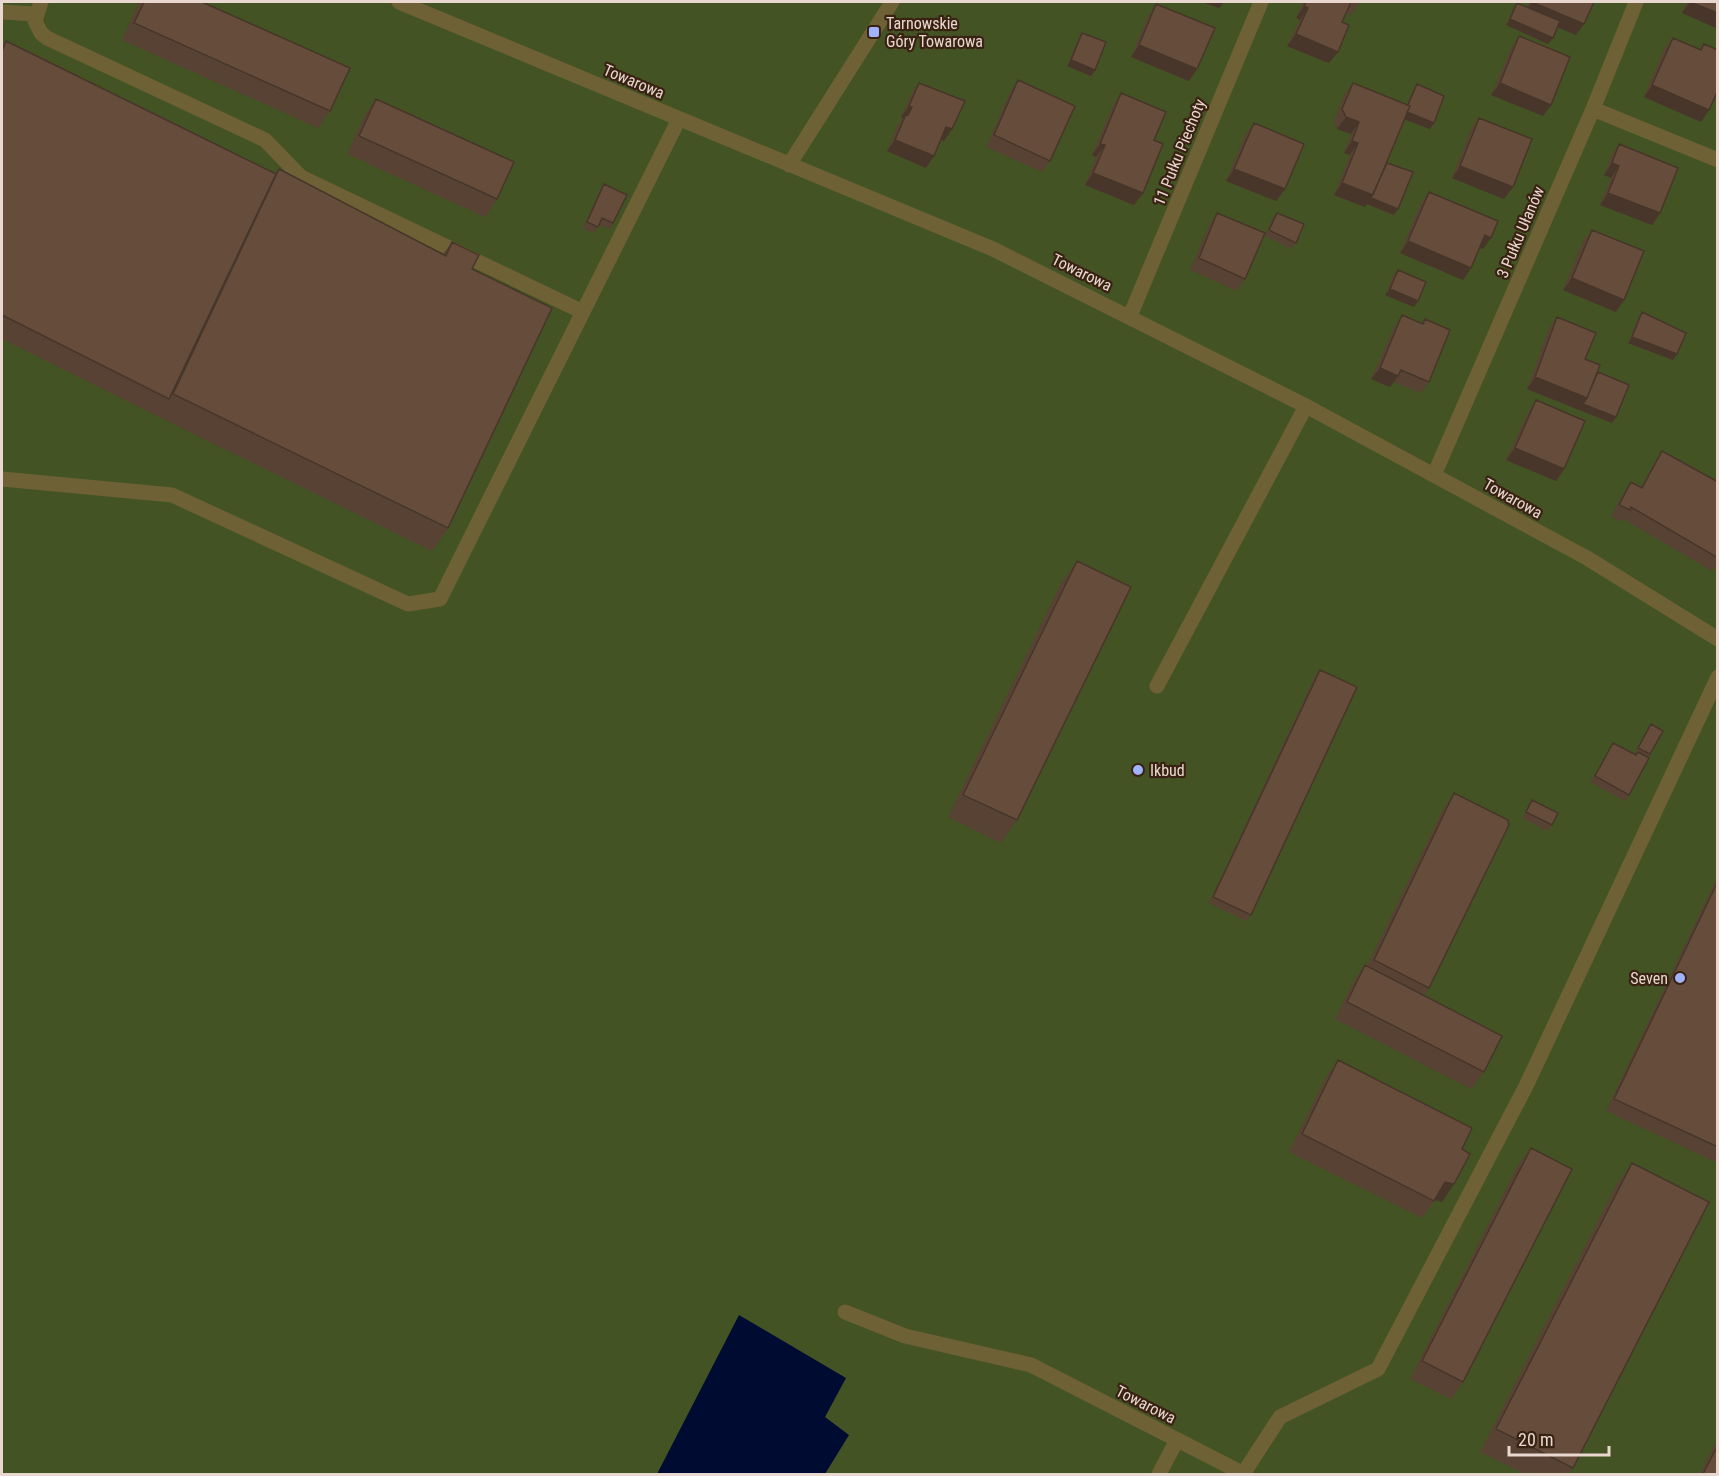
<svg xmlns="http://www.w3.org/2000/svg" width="1719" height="1476" viewBox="0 0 1719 1476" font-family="'Roboto Condensed',sans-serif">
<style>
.green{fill:#435324}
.water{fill:#000b31}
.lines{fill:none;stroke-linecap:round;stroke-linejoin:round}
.service{stroke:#6e6135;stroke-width:15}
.minor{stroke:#6e6135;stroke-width:15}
.wall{fill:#584233}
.shaded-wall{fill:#473629}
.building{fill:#664d3b;stroke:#473629;stroke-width:1.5}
.poi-dot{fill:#a1b3fd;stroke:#3a2213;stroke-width:2}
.labels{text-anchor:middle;stroke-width:4.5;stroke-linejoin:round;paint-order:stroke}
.poi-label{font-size:16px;fill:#e9d8cf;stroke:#3a2213;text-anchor:start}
.street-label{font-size:16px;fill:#e9d8cf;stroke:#3a2213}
</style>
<rect width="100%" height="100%" fill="#3a2213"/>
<!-- green -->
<path class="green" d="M2 2H1717V1474H2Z"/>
<!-- water -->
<path class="water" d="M739 1315 846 1378 825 1417 849 1435 825 1474H657Z"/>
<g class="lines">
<!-- service -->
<path class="service" d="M41 2 35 21 41 33 47 38 265 140 301 177 583 312
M2 12 36 14
M2 479 172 495 408 604 440 599 679 119
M1157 686 1306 406
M845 1312 905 1336 1031 1365
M1159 1474 1177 1440
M1243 1474 1280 1417 1378 1369 1526 1086 1718 677"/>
<!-- minor -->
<path class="minor" d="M399 2 993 249 1306 406 1587 558 1718 639
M1593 109 1718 160
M789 165 892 2
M1130 316 1261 2
M1434 475 1593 109 1636 2
M1031 1365 1244 1474"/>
</g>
<!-- wall -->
<path class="wall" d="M139 2H202L330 111 318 128 122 40Z
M1303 2H1360L1351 15 1346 13 1329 63 1287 46 1300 20 1296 18Z
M1529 2H1594L1576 35 1557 27 1553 38 1548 44 1506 25 1513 9 1517 3 1527 7Z
M1687 2H1718L1682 13Z
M1156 4 1197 69 1189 81 1131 57 1148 16Z
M1082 33 1095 70 1091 76 1067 66 1078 39Z
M1519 36 1543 116 1491 95 1511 48Z
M1673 38 1700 49 1704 44 1701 122 1644 97 1664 49Z
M6 41 276 174 279 169 443 254 452 242 472 269 448 528 432 551 157 416 2 339V48Z
M1018 80 1050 161 1042 172 986 147 1010 92Z
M919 83 952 129 944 141 941 140 934 156 926 168 887 151 897 126 903 118 901 117 911 94Z
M1353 83 1407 105 1413 90 1417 84 1434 123 1430 129 1404 119 1387 163 1394 215 1367 204 1365 207 1334 195 1350 155 1344 153 1351 134 1337 129 1334 121 1344 95Z
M1121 93 1154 140 1143 193 1134 205 1085 185 1096 157 1092 155 1113 105Z
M376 99 497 199 485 217 347 154 364 116Z
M1479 118 1504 199 1452 178 1471 129Z
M1254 123 1285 189 1276 201 1226 181 1245 135Z
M1619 144 1660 213 1652 225 1600 205 1611 178 1604 175 1611 156Z
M604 184 613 223 609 229 599 225 594 233 583 228 600 190Z
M1429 192 1491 238 1483 249 1480 248 1471 268 1463 280 1400 253 1421 203Z
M1217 213 1245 279 1237 291 1190 270 1209 225Z
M1277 213 1296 243 1291 249 1265 236 1272 219Z
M1592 230 1624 300 1616 312 1563 290 1583 241Z
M1398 270 1414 307 1385 295 1393 276Z
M1642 312 1677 354 1673 360 1628 343 1638 318Z
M1402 315 1422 324 1425 319 1429 382 1420 393 1394 382 1390 387 1371 379 1394 327Z
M1557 317 1585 359 1598 372 1616 417 1612 423 1527 389 1549 328Z
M1536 400 1564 469 1556 481 1506 460 1528 412Z
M1662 451 1718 482V563L1712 571 1623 519 1621 522 1611 516 1623 494 1631 482 1641 487 1654 463Z
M1077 561 1017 820 1001 843 948 817 1061 583Z
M1320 670 1251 915 1246 921 1209 903 1315 676Z
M1651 724 1650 754 1629 795 1625 801 1590 782 1613 743 1634 754Z
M1454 793 1429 988 1424 996 1484 1072 1471 1089 1335 1019 1353 982 1365 965 1367 966 1442 811Z
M1532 800 1552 825 1548 831 1522 818Z
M1718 875V1163L1606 1111Z
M1338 1060 1462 1149 1454 1184 1442 1202 1435 1200 1422 1218 1289 1152 1326 1077Z
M1531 1148 1463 1382 1451 1399 1410 1379 1518 1165Z
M1632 1163 1573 1468 1568 1474H1525L1480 1452 1616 1185Z
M1718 1438V1474H1700Z"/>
<!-- shaded-wall -->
<path class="shaded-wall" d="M1202 2H1224L1219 8Z
M1532 2 1584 24 1576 35 1524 13Z
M1690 2 1718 13V29L1682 13Z
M1304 6 1308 8 1300 20 1296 18Z
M1510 19 1553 38 1548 44 1506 25Z
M1296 34 1338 52 1329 63 1287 46Z
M1139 45 1197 69 1189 81 1131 57Z
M1071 60 1095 70 1091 76 1067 66Z
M1500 83 1551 105 1543 116 1491 95Z
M1652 85 1709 110 1701 122 1644 97Z
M909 106 912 107 904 118 906 114 903 118 901 117Z
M1406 112 1434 123 1430 129 1401 118Z
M1346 117 1359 122 1351 134 1337 129Z
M946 127 952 129 944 141 938 139Z
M895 140 934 156 926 168 887 151Z
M1352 141 1358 143 1350 155 1344 153Z
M1100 144 1105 145 1096 157 1092 155Z
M1612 163 1619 166 1611 178 1604 175Z
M1460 166 1513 187 1504 199 1452 178Z
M1234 169 1285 189 1276 201 1226 181Z
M1093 173 1143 193 1134 205 1085 185Z
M1342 183 1373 195 1398 209 1394 215 1367 204 1365 207 1334 195Z
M1608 193 1660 213 1652 225 1600 205Z
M1485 235 1491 238 1483 249 1477 247Z
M1408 241 1471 268 1463 280 1400 253Z
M1572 278 1624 300 1616 312 1563 290Z
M1390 289 1418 301 1414 307 1385 295Z
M1632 337 1677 354 1673 360 1628 343Z
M1380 368 1398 376 1390 387 1371 379Z
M1535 377 1587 398 1616 417 1612 423 1527 389Z
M1515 448 1564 469 1556 481 1506 460Z
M1445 1182 1454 1184 1442 1202 1432 1199Z"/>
<!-- building -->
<path class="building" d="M144 2H202L350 68 330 111 134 23Z
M1306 2H1351L1342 22 1349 25 1338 52 1296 34 1308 8 1304 6Z
M1532 2H1594L1584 24Z
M1690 2H1718V13Z
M1517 3 1560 21 1553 38 1510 19Z
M1156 4 1215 28 1197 69 1139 45Z
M1082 33 1106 42 1095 70 1071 60Z
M1519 36 1570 57 1551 105 1500 83Z
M1673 38 1701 50 1704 44 1718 50V90L1709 110 1652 85Z
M6 41 276 174 169 399 2 315V51Z
M1018 80 1075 106 1050 161 994 135Z
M919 83 965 101 952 129 946 127 934 156 895 140 906 114 908 115 912 107 909 106Z
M1353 83 1410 106 1373 195 1342 183 1358 143 1352 141 1359 122 1346 117 1342 109Z
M1417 84 1444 96 1434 123 1407 112 1410 106 1408 105Z
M1121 93 1166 112 1154 140 1163 144 1143 193 1093 173 1105 145 1100 144Z
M376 99 514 162 497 199 359 136Z
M1479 118 1532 139 1513 187 1460 166Z
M1254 123 1304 144 1285 189 1234 169Z
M1619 144 1678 168 1660 213 1608 193 1619 166 1612 163Z
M1387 163 1413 172 1398 209 1371 198Z
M279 169 446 256 452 242 479 255 472 269 552 308 448 528 173 394Z
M604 184 627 195 613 223 602 218 598 227 587 222Z
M1429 192 1498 221 1491 238 1485 235 1471 268 1408 241Z
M1217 213 1265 233 1245 279 1199 258Z
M1277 213 1304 224 1296 243 1269 230Z
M1592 230 1644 251 1624 300 1572 278Z
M1398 270 1426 282 1418 301 1390 289Z
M1642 312 1686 333 1677 354 1632 337Z
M1402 315 1423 324 1425 319 1450 330 1429 382 1401 370 1398 376 1380 368Z
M1557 317 1596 333 1585 359 1600 365 1587 398 1535 377Z
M1598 372 1629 385 1616 417 1583 404 1587 398Z
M1536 400 1585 421 1564 469 1515 448Z
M1662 451 1718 482V558L1631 507 1630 510 1619 505 1631 482 1642 488Z
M1077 561 1131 587 1017 820 963 795Z
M1320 670 1357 687 1251 915 1213 897Z
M1651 724 1663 731 1650 754 1638 748Z
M1613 743 1636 755 1638 752 1649 758 1629 795 1595 776Z
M1454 793 1508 820 1509 825 1429 988 1374 960Z
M1532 800 1558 813 1552 825 1526 812Z
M1718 881V1147L1614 1099Z
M1365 965 1502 1036 1484 1072 1347 1002Z
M1338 1060 1472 1128 1462 1149 1470 1154 1454 1184 1445 1182 1434 1201 1302 1134Z
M1531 1148 1572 1169 1463 1382 1422 1361Z
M1632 1163 1709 1202 1573 1468 1496 1429Z
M1718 1445V1474H1703Z"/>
<!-- markers -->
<g class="poi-dot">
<rect x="868" y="26" width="12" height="12" rx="3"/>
<circle cx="1138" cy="770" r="6"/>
<circle cx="1680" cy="978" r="6"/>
</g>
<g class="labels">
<!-- poi labels -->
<g class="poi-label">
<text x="886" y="29">Tarnowskie<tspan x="886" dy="18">Góry Towarowa</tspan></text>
<text x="1150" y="776">Ikbud</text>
<text x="1668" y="984" text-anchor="end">Seven</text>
</g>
<!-- street labels -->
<g class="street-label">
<text transform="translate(634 81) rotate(23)" y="6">Towarowa</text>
<text transform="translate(1179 152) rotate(-68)" y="6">11 Pułku Piechoty</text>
<text transform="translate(1520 232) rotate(-67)" y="6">3 Pułku Ułanów</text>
<text transform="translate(1082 272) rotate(26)" y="6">Towarowa</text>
<text transform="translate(1513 498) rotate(29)" y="6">Towarowa</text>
<text transform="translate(1146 1404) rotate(27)" y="6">Towarowa</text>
</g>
</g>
<!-- border -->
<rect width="1719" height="1476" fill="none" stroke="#e9d8cf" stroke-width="6"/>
<!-- scale -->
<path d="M1509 1446v9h100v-9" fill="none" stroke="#e9d8cf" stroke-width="3"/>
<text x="1518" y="1446" font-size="18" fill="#e9d8cf" stroke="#3a2213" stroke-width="4.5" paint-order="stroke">20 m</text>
</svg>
